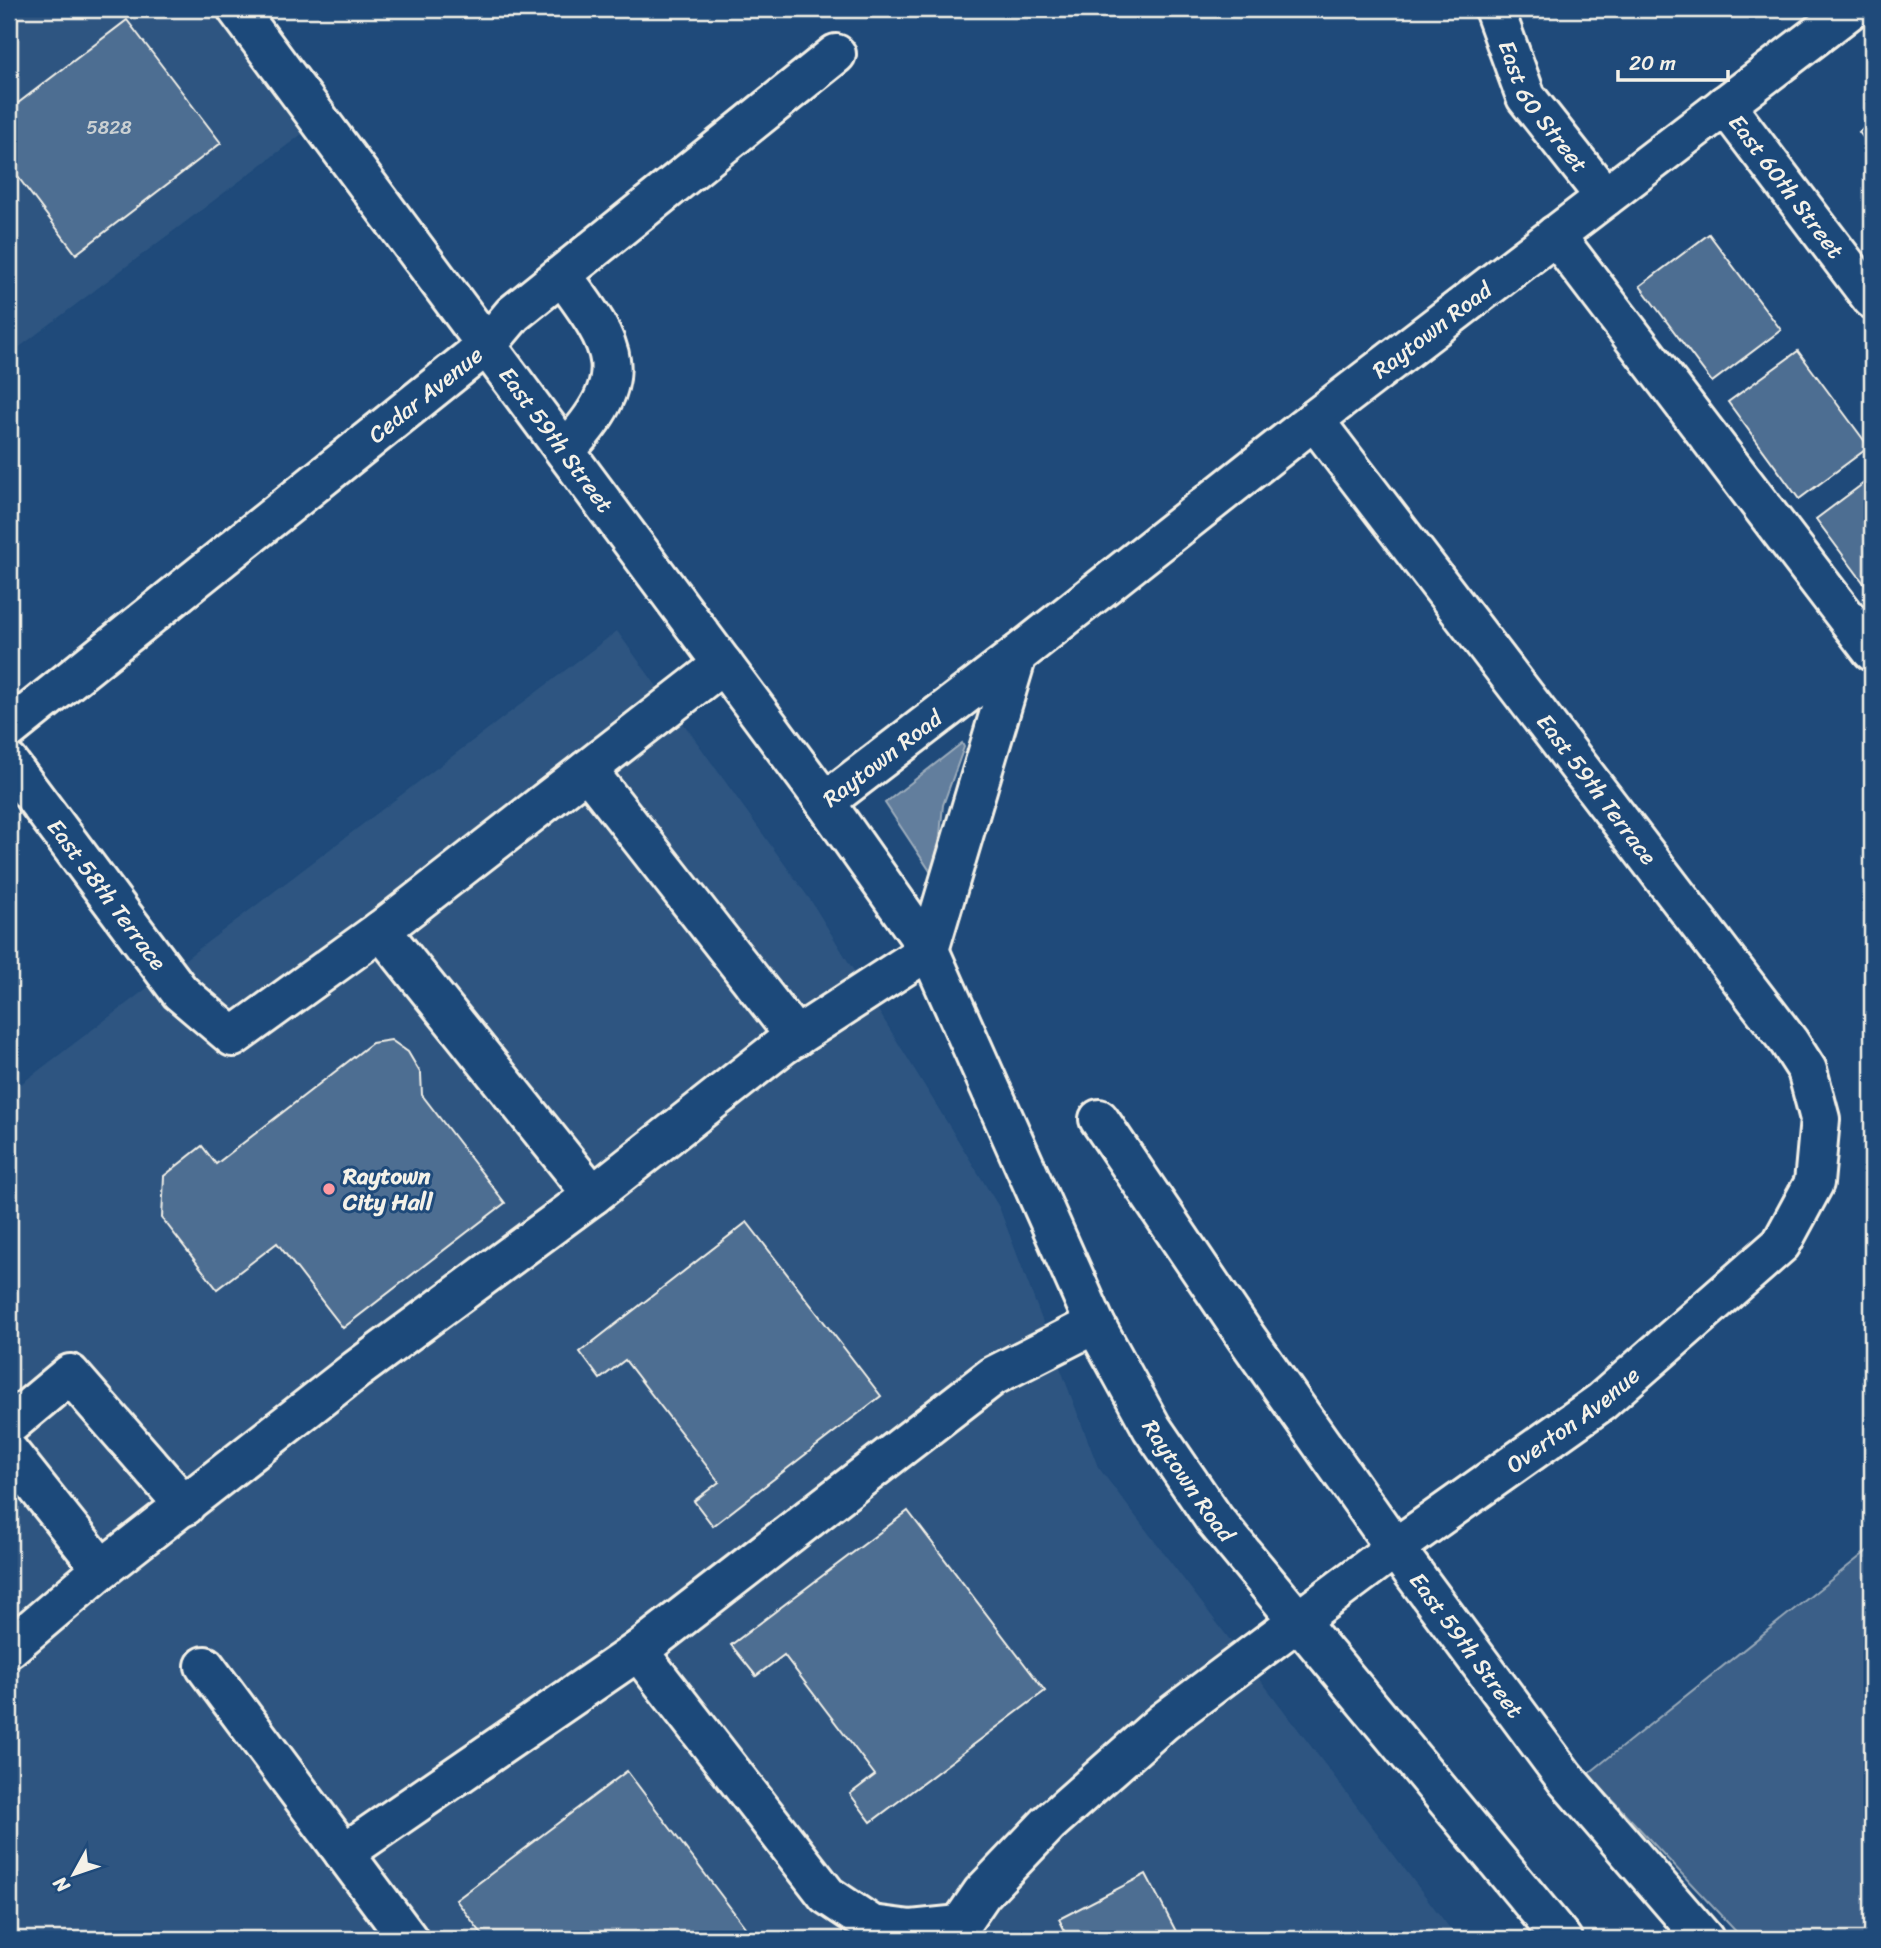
<svg xmlns="http://www.w3.org/2000/svg" width="1881" height="1948" viewBox="0 0 1881 1948" font-family="Sriracha,sans-serif">
<style>
.built{fill:#2d5581}
.green{fill:#3a5f88;stroke:#97a8b8;stroke-width:2}
.water{fill:#627e9d;stroke:#9cacbb;stroke-width:2}
.building{fill:#4d6e92;stroke:#f4f1e8;stroke-width:2}
.lines{fill:none;stroke-linecap:round;stroke-linejoin:round}
.minor-casing{stroke:#f4f1e8;stroke-width:44}
.minor{stroke:#1f4a7a;stroke-width:38}
.poi-dot{fill:#ff9aa2;stroke:#1f4a7a;stroke-width:2.5}
.labels{text-anchor:middle;stroke-width:6;stroke-linejoin:round;paint-order:stroke}
.number-label{font-size:19px;fill:#cad0d2}
.street-label{font-size:23px;fill:#f4f1e8;stroke:#1f4a7a}
.poi-label{font-size:23px;font-weight:bold;fill:#f4f1e8;stroke:#1f4a7a;text-anchor:start}
</style>
<rect width="100%" height="100%" fill="#1f4a7a"/>
<filter id="ink" filterUnits="userSpaceOnUse"><feTurbulence type="fractalNoise" baseFrequency=".0143" numOctaves="2"/><feDisplacementMap in="SourceGraphic" scale="14" xChannelSelector="R" yChannelSelector="G"/><feConvolveMatrix kernelMatrix="1 2 1 2 8 2 1 2 1" color-interpolation-filters="sRGB"/></filter>
<g filter="url(#ink)">
<!-- built -->
<path class="built" d="M9 9H210L302 134 9 355Z
M617 631 811 901 999 1207 1098 1467 1458 1939H9V1093Z"/>
<!-- green -->
<path class="green" d="M1872 1547V1939H1743L1588 1774Z"/>
<!-- water -->
<path class="water" d="M962 743 964 747 943 805 936 875 932 874 885 803Z"/>
<!-- building -->
<path class="building" d="M127 20 221 143 76 254 9 165V110Z
M1872 122V149L1859 132Z
M1709 234 1781 330 1712 382 1640 286Z
M1798 351 1869 447 1799 499 1728 402Z
M1872 477V594L1816 519Z
M391 1040 408 1052 421 1074 422 1095 505 1203 343 1328 277 1243 217 1289 162 1218 164 1176 202 1146 216 1164 372 1043Z
M747 1222 881 1396 713 1526 694 1501 719 1482 625 1360 600 1379 580 1352Z
M908 1511 1045 1691 871 1822 850 1794 875 1775 784 1655 756 1676 731 1645Z
M627 1771 745 1927 728 1939H486L456 1900Z
M1146 1874 1180 1939H1069L1059 1919Z"/>
<g class="lines">
<!-- minor casing -->
<g class="minor-casing">
<g id="minor">
<path id="s1" d="M237 9 825 802 929 950 1095 1324 1152 1428 1214 1519 1562 1939"/>
<path id="s2" d="M1494 9 1526 97 1605 197"/>
<path id="s3" d="M1725 105 1872 299"/>
<path d="M1555 235 1872 651"/>
<path d="M562 275C617 349 635 376 565 451"/>
<path id="s4" d="M9 729 487 345 513 314 836 54"/>
<path id="s5" d="M9 763 180 992 233 1037 381 930 593 1195"/>
<path d="M587 770 796 1037"/>
<path id="s6" d="M825 802 1017 655"/>
<path d="M381 930 723 664"/>
<path id="s7" d="M929 950 1017 655 1314 420 1851 9"/>
<path id="s8" d="M1099 1119 1246 1337 1395 1548 1565 1778 1704 1939"/>
<path d="M9 1425 70 1374 185 1506"/>
<path d="M9 1452 102 1569 356 1370 593 1195 783 1045 929 950"/>
<path d="M9 1648 102 1569"/>
<path d="M638 1651 827 1895 872 1925 911 1930 960 1925 957 1931"/>
<path d="M205 1666 408 1939"/>
<path d="M344 1853 638 1651 993 1376 1095 1324"/>
<path id="s9" d="M941 1939 960 1925 982 1893 1049 1823 1163 1722 1395 1548 1601 1402 1781 1244 1814 1183 1820 1119 1807 1070 1789 1042 1314 420"/>
</g>
</g>
<!-- minor -->
<use href="#minor" class="minor"/>
</g>
</g>
<!-- markers -->
<circle class="poi-dot" cx="329" cy="1189" r="7"/>
<g class="labels">
<!-- number labels -->
<g class="number-label">
<text x="109" y="134">5828</text>
</g>
<!-- street labels -->
<g class="street-label">
<text dy="8" stroke="none"><textPath href="#s2" startOffset="110">East 60 Street</textPath></text>
<text dy="8" stroke="none"><textPath href="#s3" startOffset="102">East 60th Street</textPath></text>
<text dy="8" stroke="none"><textPath href="#s7" startOffset="835">Raytown Road</textPath></text>
<text dy="8" stroke="none"><textPath href="#s4" startOffset="534">Cedar Avenue</textPath></text>
<text dy="8" stroke="none"><textPath href="#s1" startOffset="536">East 59th Street</textPath></text>
<text dy="8" stroke="none"><textPath href="#s6" startOffset="72">Raytown Road</textPath></text>
<text transform="translate(1597 789) rotate(53)" y="8">East 59th Terrace</text>
<text dy="8" stroke="none"><textPath href="#s5" startOffset="164">East 58th Terrace</textPath></text>
<text dy="8" stroke="none"><textPath href="#s9" startOffset="821">Overton Avenue</textPath></text>
<text dy="8" stroke="none"><textPath href="#s1" startOffset="1760">Raytown Road</textPath></text>
<text dy="8" stroke="none"><textPath href="#s8" startOffset="642">East 59th Street</textPath></text>
</g>
<!-- poi labels -->
<g class="poi-label">
<text x="343" y="1184">Raytown<tspan x="343" dy="26">City Hall</tspan></text>
</g>
</g>
<!-- margin -->
<rect width="1881" height="1948" fill="none" stroke="#1f4a7a" stroke-width="35"/>
<rect x="18" y="18" width="1846" height="1913" fill="none" stroke="#f4f1e8" stroke-width="2.5" filter="url(#ink)"/>
<!-- north arrow -->
<g transform="translate(74 1874) rotate(230)" stroke="#1f4a7a" stroke-width="5" paint-order="stroke">
<path d="M0-5L12 26L0 18L-12 26Z" fill="#f4f1e8"/>
<text y="-10" font-size="19" font-weight="bold" text-anchor="middle" fill="#f4f1e8">N</text>
</g>
<!-- scale -->
<path d="M1618 70v10h110v-10" fill="none" stroke="#f4f1e8" stroke-width="3.5"/>
<text x="1629" y="70" font-size="21" fill="#f4f1e8" stroke="#1f4a7a" stroke-width="5" paint-order="stroke">20 m</text>
</svg>
